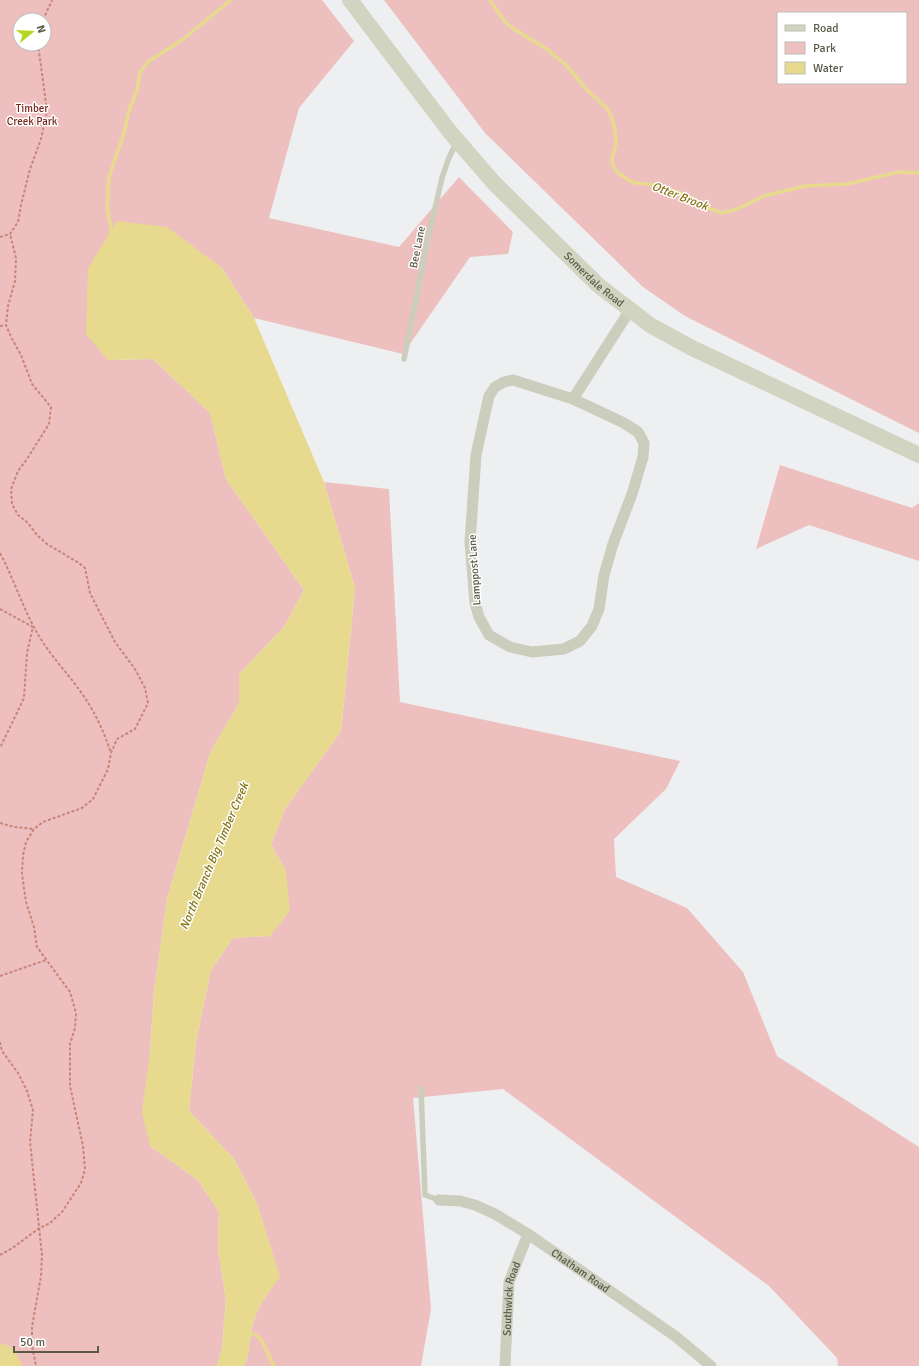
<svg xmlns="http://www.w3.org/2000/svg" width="919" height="1366" viewBox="0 0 919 1366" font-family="Signika,sans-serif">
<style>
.green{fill:#edc0bf;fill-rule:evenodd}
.water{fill:#e7da8e}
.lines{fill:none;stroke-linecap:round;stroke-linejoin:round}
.stream{stroke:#e7da8e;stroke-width:3.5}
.path{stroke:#c98479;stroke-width:2;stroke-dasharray:3 2;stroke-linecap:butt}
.service{stroke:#cbcdbd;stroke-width:5.5}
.minor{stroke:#cbcdbd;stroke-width:11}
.secondary{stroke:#d1d4c0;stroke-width:16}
.labels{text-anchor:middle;stroke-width:3;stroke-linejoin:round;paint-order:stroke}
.park-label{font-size:11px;fill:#79291c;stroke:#fff}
.street-label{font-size:11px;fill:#595b47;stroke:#fff}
.water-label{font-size:12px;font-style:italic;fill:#857413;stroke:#fff}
</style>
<rect width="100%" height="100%" fill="#eeeff1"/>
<!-- green -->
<path class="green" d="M0 0H322L354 41 299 108 269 218 399 247 459 177 513 232 508 254 470 257 403 354 254 318 222 268 108 360 153 359 210 413 226 479 304 590 284 627 239 674V703L210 753 167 899 154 993 150 1052V1146L198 1180 219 1212 218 1249 226 1299 222 1348 217 1366H0ZM20 20H44V44H20Z
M384 0H919V433L685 316 643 287 485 133ZM778 13H906V83H778Z
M780 465 912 508 919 503V561L809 525 756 549Z
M324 482 389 489 400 702 680 761 666 789 614 839 616 877 687 908 743 972 777 1056 919 1147V1366H838L837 1358 769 1286 503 1089 413 1098 431 1309 421 1366H244C251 1351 249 1335 254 1320 258 1306 271 1288 279 1277L258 1206 234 1159 189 1111 196 1042 211 970 233 938 270 936 286 871 271 845 285 809 341 731 355 588Z"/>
<!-- water -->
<path class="water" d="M117 221 167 227 222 268 254 318 324 482 355 588 341 731 285 809 271 845 286 871 290 911 270 936 233 938 211 970 196 1042 189 1111 234 1159 258 1206 280 1277C271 1288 258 1307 254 1320 249 1335 251 1351 244 1366H217L222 1348 226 1299 218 1249 219 1212 198 1180 150 1146 142 1112 150 1052 154 993 167 899 210 753 239 703V674L284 627 304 590 226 479 210 413 153 359 108 360 86 334 88 268Z
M0 1344C13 1344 18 1355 22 1366H0Z"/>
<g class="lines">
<!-- stream -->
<path class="stream" d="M490 0 505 22 511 27 548 50 566 65 588 91 607 108 612 118 615 131 616 144 612 158 613 166 617 172 630 181 637 183 657 185 690 197 706 207 722 213 737 209 764 196 805 186 847 184 899 172 919 173
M112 235 107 208 109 177 124 133 129 110 137 91 140 72 149 61 182 40 231 0
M248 1332 257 1336 262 1341 274 1366"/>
<!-- path -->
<path class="path" d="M43 20 52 0
M0 237 10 234 18 222 21 205 30 169 41 139 47 111 38 44
M0 326 6 325
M0 553C16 583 25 616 44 644 54 659 67 673 78 688 93 708 103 729 111 753
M0 609 33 627 27 653 24 698 0 748
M0 823 14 827 34 829
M0 976 46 960
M0 1042 2 1051 18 1073 27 1091 33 1110 30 1142 42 1255 41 1276 32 1327V1346L36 1366
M0 1255 14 1247 38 1229 50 1223 62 1212 81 1183 85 1169 83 1146 70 1086V1044L75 1028 76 1013 70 992 37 947 34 927 26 902 22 874 23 855 26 842 34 829 43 822 82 808 93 799 108 769 111 753 117 739 135 729 148 703 145 688 135 669 115 642 97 607 90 593 85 568 79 563 47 544 37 535 28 523 18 515 12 504 11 489 18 471 27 459 49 424 51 407 32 384 21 355 11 337 6 325 8 306 15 281 16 258 10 234"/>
<!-- service -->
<path class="service" d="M404 359 429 234 442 178 448 160 456 143
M421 1088 425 1195 439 1200"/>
<!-- minor -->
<g class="minor">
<path d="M513 380 573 399 624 423 638 432 644 443 643 457 632 494 613 544 604 575 599 609 592 626 580 641 564 649 532 652 510 647 489 635 479 617 475 603 470 542 476 455 489 396 495 387 504 382Z"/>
<path d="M573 399 630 310"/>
<path id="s1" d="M439 1200 460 1201 475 1205 495 1214 528 1234 675 1336 711 1366"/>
<path id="s2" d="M505 1366 509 1282 528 1234"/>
</g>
<!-- secondary -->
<path class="secondary" id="s3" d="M350 0 450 132 494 183 598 285 650 325 692 348 919 455"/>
</g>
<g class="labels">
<!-- park labels -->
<g class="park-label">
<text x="32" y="112">Timber<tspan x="32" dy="13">Creek Park</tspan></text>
</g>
<!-- street labels -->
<g class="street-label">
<text transform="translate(417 247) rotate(-79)" y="4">Bee Lane</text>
<text dy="4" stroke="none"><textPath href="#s3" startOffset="372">Somerdale Road</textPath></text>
<text transform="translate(474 570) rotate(-94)" y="4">Lamppost Lane</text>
<text dy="4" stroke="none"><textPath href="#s1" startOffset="161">Chatham Road</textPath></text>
<text dy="4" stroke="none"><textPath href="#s2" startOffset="68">Southwick Road</textPath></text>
</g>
<!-- water labels -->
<g class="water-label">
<text transform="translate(680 196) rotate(21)" y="4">Otter Brook</text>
<text transform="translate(214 856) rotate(-67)" y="4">North Branch Big Timber Creek</text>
</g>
</g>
<!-- legend -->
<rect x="777" y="12" width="130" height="72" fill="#ffffff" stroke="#bdbdb5"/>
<rect x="785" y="25" width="20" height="6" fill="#d1d4c0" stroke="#bdbdb5"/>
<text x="813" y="32" font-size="12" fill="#595b47">Road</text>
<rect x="785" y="42" width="20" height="12" fill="#edc0bf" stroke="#bdbdb5"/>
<text x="813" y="52" font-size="12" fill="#595b47">Park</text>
<rect x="785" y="62" width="20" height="12" fill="#e7da8e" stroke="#bdbdb5"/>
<text x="813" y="72" font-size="12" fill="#595b47">Water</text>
<!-- north arrow -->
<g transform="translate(32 32) rotate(72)"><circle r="19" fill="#ffffff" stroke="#bdbdb5"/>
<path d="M0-3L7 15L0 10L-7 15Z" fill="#b2d722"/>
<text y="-6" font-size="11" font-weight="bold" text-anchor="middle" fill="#595b47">N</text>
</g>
<!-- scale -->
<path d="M14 1346v6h84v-6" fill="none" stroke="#595b47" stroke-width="2"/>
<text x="20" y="1346" font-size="12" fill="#595b47" stroke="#ffffff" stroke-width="3" paint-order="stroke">50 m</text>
</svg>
